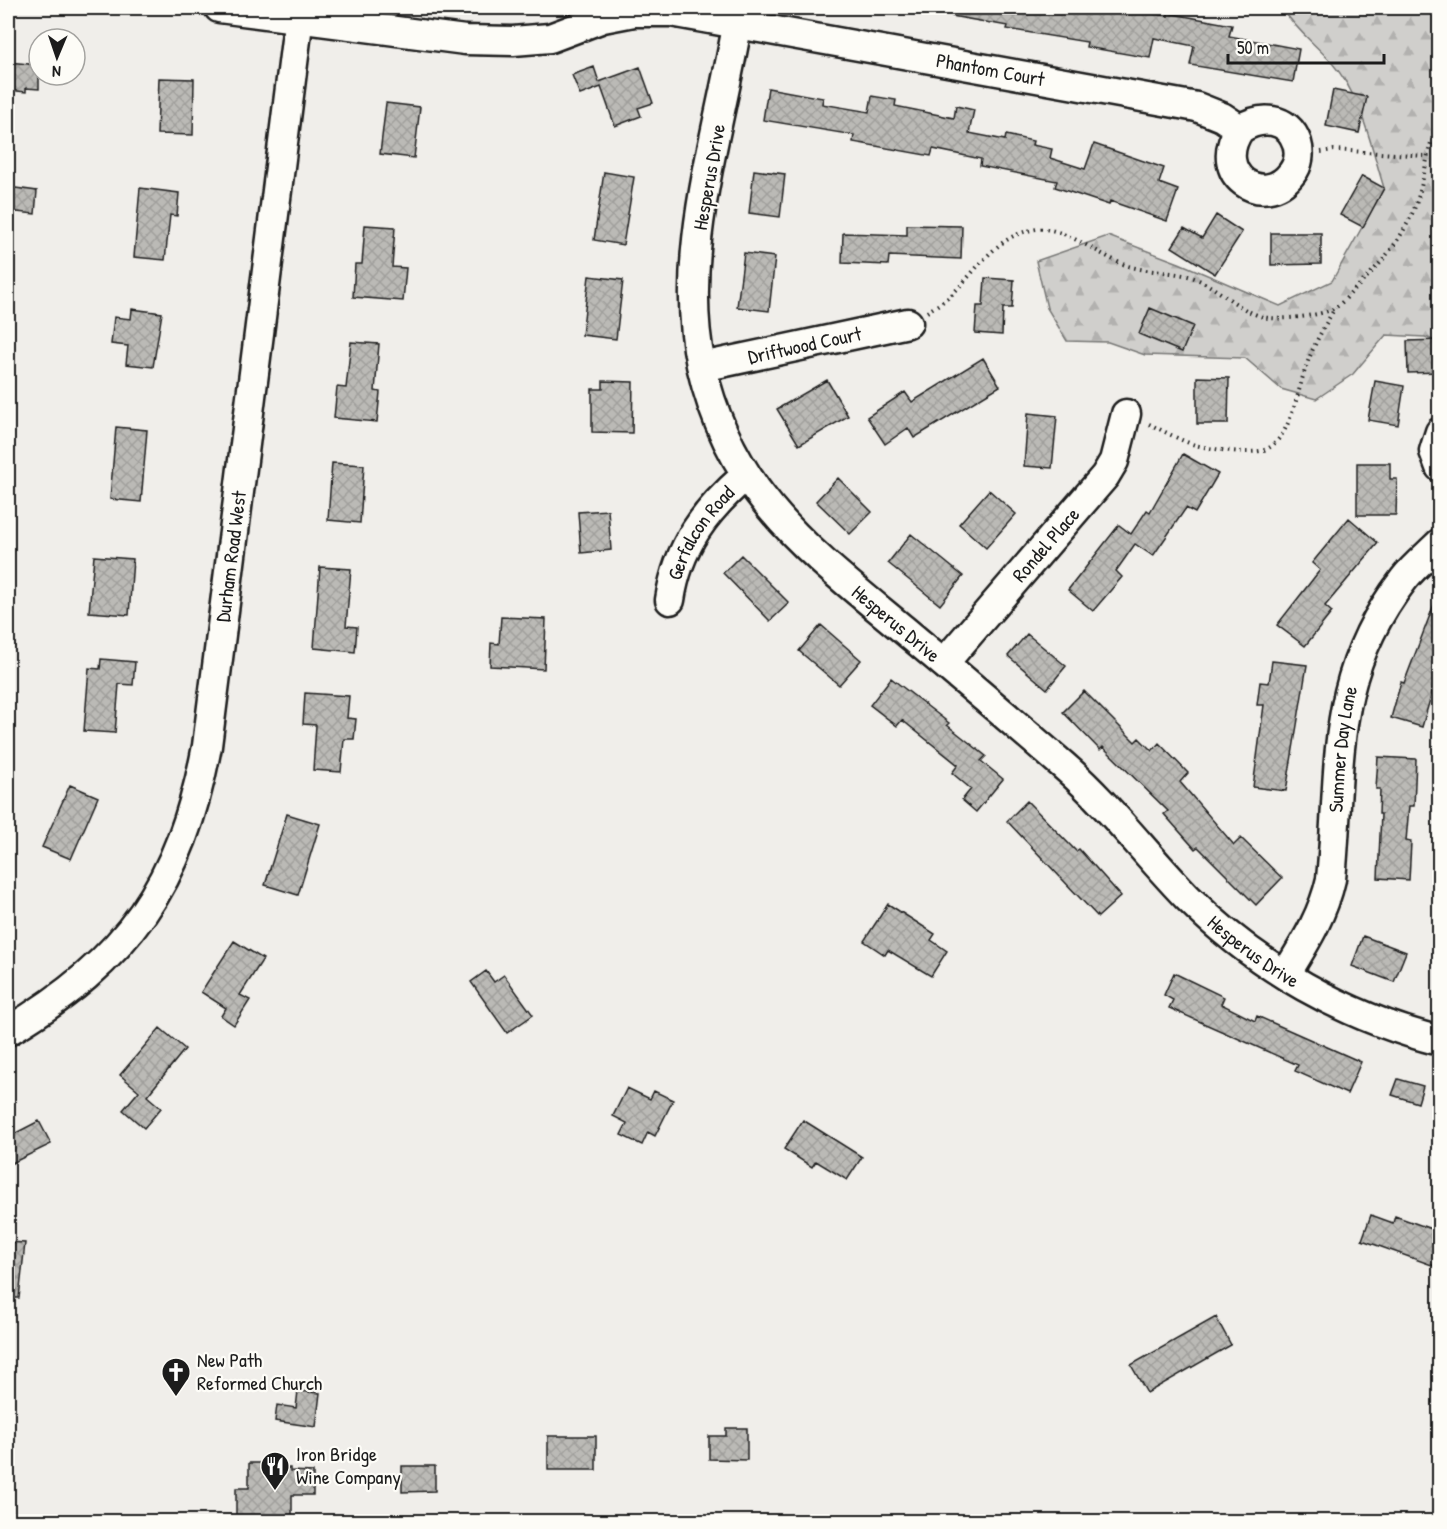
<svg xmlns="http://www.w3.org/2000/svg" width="1447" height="1529" viewBox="0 0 1447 1529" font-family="'Patrick Hand',sans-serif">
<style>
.forest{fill:url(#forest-firs);stroke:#767674;stroke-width:1.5}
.building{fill:url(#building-cross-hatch);stroke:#1c1c1c;stroke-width:1.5}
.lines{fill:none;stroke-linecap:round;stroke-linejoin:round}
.minor-casing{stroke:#1c1c1c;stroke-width:33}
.path{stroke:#1c1c1c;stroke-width:4;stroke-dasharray:1.5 4.5;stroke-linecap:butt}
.minor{stroke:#fdfcf7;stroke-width:28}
.labels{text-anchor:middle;stroke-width:4.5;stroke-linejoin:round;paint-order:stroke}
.street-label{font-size:20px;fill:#1c1c1c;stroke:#fdfcf7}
.poi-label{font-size:20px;fill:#1c1c1c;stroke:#fdfcf7;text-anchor:start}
</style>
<defs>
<pattern id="forest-firs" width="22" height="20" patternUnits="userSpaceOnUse" patternTransform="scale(1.5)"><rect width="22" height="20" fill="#d0cfcc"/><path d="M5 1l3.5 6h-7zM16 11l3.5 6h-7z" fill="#b2b1af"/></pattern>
<pattern id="building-cross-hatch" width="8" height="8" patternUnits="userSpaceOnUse" patternTransform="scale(1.5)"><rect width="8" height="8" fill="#bbbab6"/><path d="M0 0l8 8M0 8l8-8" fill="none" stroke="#a09f9c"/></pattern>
</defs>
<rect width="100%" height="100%" fill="#f0eeea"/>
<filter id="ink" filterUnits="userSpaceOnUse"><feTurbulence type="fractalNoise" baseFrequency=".0167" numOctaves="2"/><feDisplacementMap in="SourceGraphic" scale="12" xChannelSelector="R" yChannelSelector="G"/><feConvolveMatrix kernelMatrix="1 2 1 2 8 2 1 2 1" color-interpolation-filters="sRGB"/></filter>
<g filter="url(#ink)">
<!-- forest -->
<path class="forest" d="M1282 8H1439V342L1425 337 1386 335 1353 374 1316 399 1281 389 1245 358 1145 355 1108 342 1067 341 1047 308 1036 261 1108 236 1179 263 1280 306 1332 281 1384 188C1371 146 1362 97 1332 63 1314 43 1297 31 1282 8Z"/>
<!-- building -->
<path class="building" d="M952 8H1120L1168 16V13L1232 25 1229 36 1299 49 1293 82 1190 65 1194 46 1154 38 1150 58 1086 47 1087 42 1007 29 1008 26 952 16Z
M8 62 39 65V89L26 88V92L8 90Z
M594 67 599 82 640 67 653 103 638 108 641 116 615 126 601 87 580 95 572 75Z
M159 78 194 79 193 135 157 134Z
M768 88 823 98 822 104 869 112 872 96 896 100 895 106 954 118 956 106 974 110 969 133 1005 140 1006 135 1033 141 1032 145 1052 149 1050 158 1085 169 1094 144 1164 168 1159 183 1178 190 1167 221 1110 201 1109 205 1055 187 1057 181 980 166 981 159 933 149 931 156 853 142 854 135 763 120Z
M1333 90 1367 97 1359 133 1326 126Z
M386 103 420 107 414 158 380 154Z
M754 170 785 174 780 217 749 213Z
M604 172 634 177 623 245 594 240Z
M1362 176 1384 188 1363 227 1340 215Z
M8 187 37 191 35 214 8 211Z
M140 188 179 193 177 216 170 215 165 260 134 257Z
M1216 215 1242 232 1215 274 1172 247 1184 228 1202 238Z
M365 225 395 227 392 267 406 268 403 301 353 297 355 264H362Z
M907 225 962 226 961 259 889 256 888 265 842 263 843 233 907 235Z
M1271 233H1321V264L1271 265Z
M744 253 775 257 769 311 737 307Z
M589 276 623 280 616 339 582 335Z
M985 278 1014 280 1012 308H1003L1002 335 975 333 977 306H983Z
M1150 308 1193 326 1182 352 1139 334Z
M132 309 162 313 153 367 126 364 128 346 111 344 114 317 131 319Z
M1440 340V372L1408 373 1407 341Z
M351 342 379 344 375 391 380 392 377 422 334 418 337 387 346 388Z
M983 358 1000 386 914 438 908 428 885 444 867 417 905 392 912 402Z
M1197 377 1229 378 1228 424H1197Z
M827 380 848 416 799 445 777 409Z
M603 381 633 382 632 433 592 432V389H603Z
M1375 381 1404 386 1398 425 1368 420Z
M1028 413 1057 416 1052 468 1024 466Z
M116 427 147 430 141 502 110 499Z
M1183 454 1218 474 1195 513 1186 508 1153 556 1135 544 1116 571 1122 577 1093 611 1068 590 1119 525 1131 534 1147 510 1150 512Z
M332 463 364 465 360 523 328 520Z
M1357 463H1390V479H1397L1396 515H1357Z
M838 478 872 512 850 534 816 501Z
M989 490 1016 514 986 548 959 524Z
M608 510 611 550 581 553 578 512Z
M1349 518 1378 543 1325 606 1332 612 1305 646 1277 625 1320 570 1312 563Z
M911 534 963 576 940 605 888 563Z
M741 555 789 603 770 621 723 573Z
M94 556 133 559 129 615 89 612Z
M320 567 351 569 346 626 357 627 355 652 314 648Z
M1438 594 1440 665 1422 727 1391 718 1401 682 1404 683Z
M501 617 546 619 544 669 490 666 491 643 499 644Z
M821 625 861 660 839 685 799 651Z
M1027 634 1066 666 1047 689 1008 656Z
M101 659 135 662 133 685 119 684 115 733 84 731 89 668 100 669Z
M1272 661 1307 665 1286 791 1253 787 1264 705H1257L1260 682 1269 683Z
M891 678 949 723 947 725 986 756 981 761 1003 779 976 812 962 800 971 789 952 773 958 765 902 720 897 726 870 705Z
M1084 691 1135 742 1139 738 1152 751 1159 743 1188 773 1180 782 1234 845 1241 838 1282 878 1256 905 1198 847 1195 849 1164 814 1168 811 1103 747 1100 750 1063 712Z
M305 693 349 696 347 718 356 719 354 739H344L341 772 313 770 316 725 303 724Z
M1378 757 1416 759 1414 806H1409L1406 841 1411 842 1409 880 1378 878 1381 814H1379L1380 789H1376Z
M70 785 98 797 71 859 42 847Z
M1027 801 1076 851 1079 849 1121 896 1098 917 1007 821Z
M287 814 320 824 298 895 265 885Z
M888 904 935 934 931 940 947 951 931 976 888 950 885 955 864 941Z
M1363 936 1406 952 1394 982 1352 966Z
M234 941 263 959 240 995 250 1000 234 1025 221 1016 226 1008 201 992Z
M486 971 494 982 504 975 533 1015 507 1033 471 982Z
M1174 973 1224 997 1221 1004 1255 1021 1257 1016 1361 1062 1347 1094 1295 1071 1298 1065 1169 1008 1173 1000 1164 995Z
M160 1028 185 1049 147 1096 161 1108 144 1128 123 1110 139 1091 120 1075Z
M1398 1079 1423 1086 1418 1103 1392 1095Z
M627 1088 650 1099 654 1091 673 1100 655 1136 648 1132 642 1145 621 1135 627 1123 613 1116Z
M803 1120 862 1157 847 1180 816 1161 812 1167 784 1149Z
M39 1121 51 1144 8 1165V1137Z
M1371 1215 1393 1223 1395 1216 1440 1232V1268L1362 1240Z
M8 1242 25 1243 19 1298H8Z
M1216 1317 1231 1345 1147 1393 1131 1365Z
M298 1391 320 1393 316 1427 275 1421 277 1405 296 1408Z
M726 1428H747V1460L709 1459V1436H726Z
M548 1436H596V1470H548Z
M249 1463H270V1468H290V1471L313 1472V1495H292V1518H236V1488H249Z
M402 1466H435V1491L402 1492Z"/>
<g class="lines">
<!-- minor casing -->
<g class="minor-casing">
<g id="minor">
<path id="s1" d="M219 8 465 40 513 41 550 38 603 18 634 12H671L1197 107 1222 117 1240 129C1209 174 1264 211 1292 173 1299 164 1300 153 1297 143 1288 116 1260 116 1240 129"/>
<path id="s2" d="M740 8C723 122 676 251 701 365 730 494 809 551 904 630 958 675 1011 720 1064 766 1109 805 1146 855 1188 898 1257 967 1345 1017 1440 1041"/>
<path id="s3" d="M702 367 908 323"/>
<path d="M1440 432 1434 451 1440 467"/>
<path id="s4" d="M670 600C678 546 705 511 745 476"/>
<path id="s5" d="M944 663 1105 476 1114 461 1126 414"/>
<path id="s6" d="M1286 974C1305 943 1323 915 1331 879 1342 765 1328 677 1404 579 1414 566 1428 555 1440 543"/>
<path id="s7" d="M8 1031C128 960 181 884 207 746L300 8"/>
</g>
</g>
<!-- path -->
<path class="path" d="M1321 152 1334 150 1426 156
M927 312C934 307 943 302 949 297 978 271 994 235 1037 229 1063 226 1100 256 1125 265 1145 272 1167 271 1188 276 1216 284 1235 309 1263 317 1279 321 1321 316 1335 308 1341 304 1347 297 1352 292 1376 269 1398 245 1412 214 1426 183 1425 149 1440 118
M1149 424C1164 431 1179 440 1195 445 1210 449 1249 455 1264 450 1290 441 1297 393 1305 370 1312 348 1323 328 1335 308"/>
<!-- minor -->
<use href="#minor" class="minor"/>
</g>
</g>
<!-- icons -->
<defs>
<g id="church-pin" transform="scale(1.5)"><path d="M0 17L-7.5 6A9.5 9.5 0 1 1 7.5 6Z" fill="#1c1c1c" stroke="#fdfcf7"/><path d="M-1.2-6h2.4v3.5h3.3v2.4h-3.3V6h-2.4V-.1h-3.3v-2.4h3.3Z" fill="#fff"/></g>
<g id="restaurant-pin" transform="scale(1.5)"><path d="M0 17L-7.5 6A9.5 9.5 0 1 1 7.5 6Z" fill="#1c1c1c" stroke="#fdfcf7"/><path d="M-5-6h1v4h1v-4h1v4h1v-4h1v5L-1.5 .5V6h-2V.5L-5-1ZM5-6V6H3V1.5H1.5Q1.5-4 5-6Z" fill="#fff"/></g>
</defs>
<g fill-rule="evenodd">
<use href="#church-pin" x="176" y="1372"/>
<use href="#restaurant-pin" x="275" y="1466"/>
</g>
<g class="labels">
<!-- street labels -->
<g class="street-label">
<text dy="7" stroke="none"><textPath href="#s1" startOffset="783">Phantom Court</textPath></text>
<text transform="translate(709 177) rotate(-80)" y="7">Hesperus Drive</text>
<text dy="7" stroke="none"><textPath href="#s3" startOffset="105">Driftwood Court</textPath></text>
<text dy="7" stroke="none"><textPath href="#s4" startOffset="75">Gerfalcon Road</textPath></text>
<text dy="7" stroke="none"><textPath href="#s5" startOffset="156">Rondel Place</textPath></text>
<text dy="7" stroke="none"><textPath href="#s7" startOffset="552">Durham Road West</textPath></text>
<text dy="7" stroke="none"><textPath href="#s2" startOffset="693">Hesperus Drive</textPath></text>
<text dy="7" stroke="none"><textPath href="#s6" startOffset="236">Summer Day Lane</textPath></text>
<text dy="7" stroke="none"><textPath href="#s2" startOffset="1179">Hesperus Drive</textPath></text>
</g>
<!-- poi labels -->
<g class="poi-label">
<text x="197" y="1367">New Path<tspan x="197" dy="23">Reformed Church</tspan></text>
<text x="296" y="1461">Iron Bridge<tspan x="296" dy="23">Wine Company</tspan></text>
</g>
</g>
<!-- margin -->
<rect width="1447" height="1529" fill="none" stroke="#fdfcf7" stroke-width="30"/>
<rect x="15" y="15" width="1417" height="1499" fill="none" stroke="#1c1c1c" stroke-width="2" filter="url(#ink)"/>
<!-- north arrow -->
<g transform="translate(57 57) rotate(182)"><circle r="28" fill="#fdfcf7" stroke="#a3a29f" stroke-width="1.5"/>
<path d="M0-4.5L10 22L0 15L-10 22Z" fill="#1c1c1c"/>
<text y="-9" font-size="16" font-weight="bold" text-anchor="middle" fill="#1c1c1c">N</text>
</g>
<!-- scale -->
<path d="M1228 54v9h156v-9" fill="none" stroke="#1c1c1c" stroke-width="3"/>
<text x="1237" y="54" font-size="18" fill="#1c1c1c" stroke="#fdfcf7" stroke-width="4.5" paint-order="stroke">50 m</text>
</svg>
